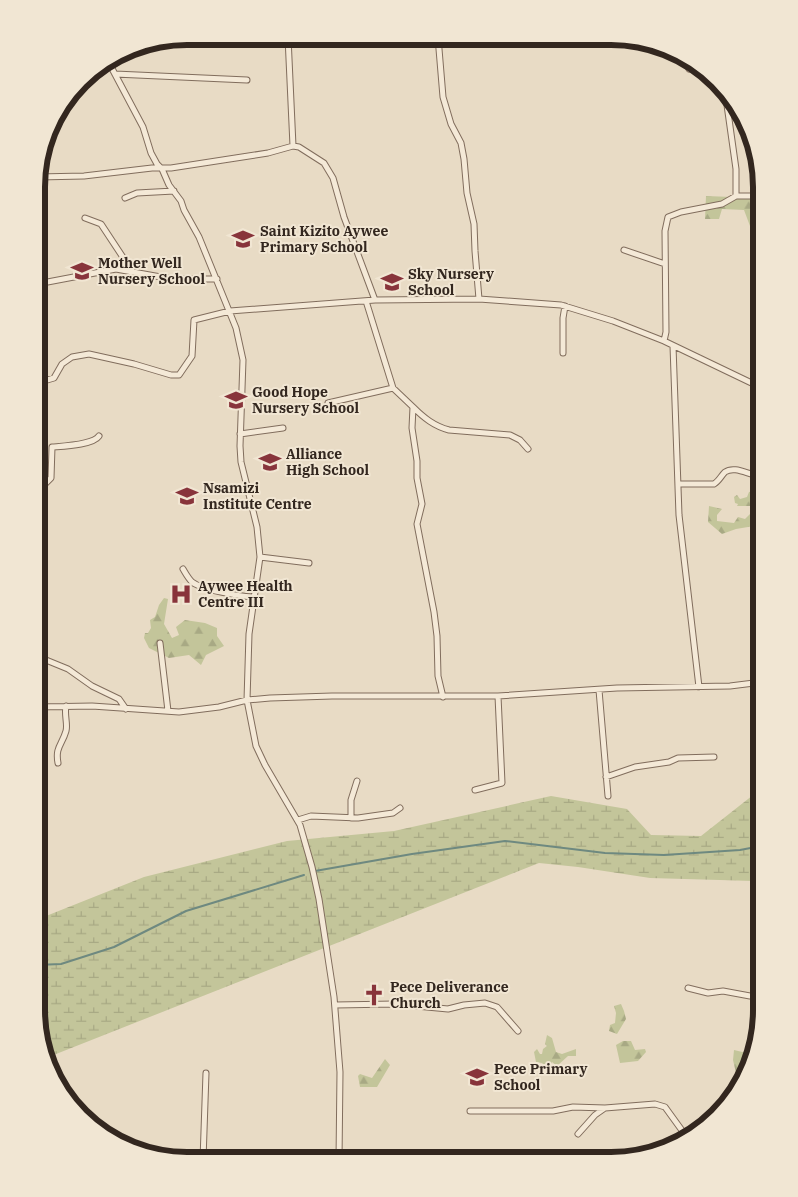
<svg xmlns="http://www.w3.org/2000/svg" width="798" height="1197" viewBox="0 0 798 1197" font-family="'IBM Plex Serif',serif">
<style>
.forest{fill:url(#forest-firs)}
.wetland{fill:url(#wetland-marsh)}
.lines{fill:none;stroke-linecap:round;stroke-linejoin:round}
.stream{stroke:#6e8980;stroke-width:2}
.minor-casing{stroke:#816d5d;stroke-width:7}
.minor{stroke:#f4e9d7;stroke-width:5}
.labels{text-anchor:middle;stroke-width:4;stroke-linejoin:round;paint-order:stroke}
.poi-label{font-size:14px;font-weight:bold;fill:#33271f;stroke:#f1e6d3;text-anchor:start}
.rim{fill:none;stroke:#33271f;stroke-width:6}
</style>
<defs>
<pattern id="forest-firs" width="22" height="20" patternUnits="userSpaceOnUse" patternTransform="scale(1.25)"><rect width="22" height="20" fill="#c3c59a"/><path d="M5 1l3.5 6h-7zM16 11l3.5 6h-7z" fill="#a8a984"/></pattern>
<pattern id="wetland-marsh" width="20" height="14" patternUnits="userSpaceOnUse" patternTransform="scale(1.25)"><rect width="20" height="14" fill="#c3c59a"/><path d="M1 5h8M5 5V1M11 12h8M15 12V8" fill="none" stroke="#a8a984"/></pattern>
</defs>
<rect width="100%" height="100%" fill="#e8dbc5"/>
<!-- forest -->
<path class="forest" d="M706 196 758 198 759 225 750 226 744 210 722 209 719 219H705Z
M753 491 754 506H737L738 504 735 503 734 497 737 495 740 499 747 497 749 492Z
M709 506 722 509 717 515V521L734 523 738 517 745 519 753 511 759 515V522L762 523V538L754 526 736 529 722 534 708 522Z
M164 598 168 599 164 624 172 638 179 635 176 627 185 620 205 623 217 628V636L224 646 206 655 201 665 189 655 169 658 149 648 144 638 145 633H148L151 628 150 620 155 617 159 605Z
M621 1004 624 1011 626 1019 617 1034 609 1031 610 1025 615 1023 616 1013 614 1006Z
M547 1035 552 1038 556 1052 562 1054 576 1049V1056H568L557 1066 552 1062 549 1069 542 1063 536 1062 534 1052 537 1049 540 1054H542L543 1049 547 1046 545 1044Z
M623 1041H631L635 1050 645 1049 646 1052 638 1061 620 1063 616 1045Z
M734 1050 755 1055 739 1086 733 1060Z
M385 1059 390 1065 377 1087H360L358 1076 360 1074 372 1078Z"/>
<!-- wetland -->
<path class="wetland" d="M762 788 761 879 754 881 650 878 578 867 539 863 46 1058 36 1010V920L144 877 287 841 394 831 551 796 627 809 651 835 701 836Z"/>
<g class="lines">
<!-- stream -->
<path class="stream" d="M315 871 412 854 505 841 605 853 664 855 740 850 761 846
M36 965 61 964 114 947 186 911 304 875"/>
<!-- minor casing -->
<g class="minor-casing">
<path id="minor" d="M288 37 293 146
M438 37 443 97 451 124 461 143 464 159 467 193 474 224 475 251 479 299
M108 61 143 127 151 153 157 164 162 169 169 185 181 201 184 210 199 237 236 328 243 360 240 446 241 462 257 527 260 557 249 634 247 700 256 746 265 765 300 825 312 867 319 899 334 997 340 1072 339 1160
M689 69 694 63
M115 74 247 80
M726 98 736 169V196
M38 177 84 176 152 168H171L268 153 293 146 299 147 324 163 333 178 344 217 375 300
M125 198 137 193 174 191
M85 218 101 224 132 271
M624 250 665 264
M37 284 116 269 172 279H217
M366 301 393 388 413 407 412 428 417 461V478L422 504 417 524 434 612 437 636 438 676 443 697
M664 341 666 332 665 231 668 217 681 212 722 204 736 196H762
M673 346 679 515 699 687
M563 353V318L565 306
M37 383 54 378 62 364 72 357 89 354 134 364 171 375H179L192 356 194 320 230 311 375 300 479 299 561 305 613 321 664 341 762 388
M328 403 393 388
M413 407C424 418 434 426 449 430L510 435 520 440 528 449
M240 434 283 428
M678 484H714C719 481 721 476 725 472 735 465 750 476 762 476
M37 486 46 483 51 478 52 447C64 446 93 445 99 436
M260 557 309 563
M183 569C186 574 188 578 192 582 202 590 239 596 253 597
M160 643 168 711
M37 653 46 660 68 669 92 686 119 699 126 709
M599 690 608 796
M37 707 92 706 179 712 219 707 247 700 270 698 332 696H498L617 688 730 686 762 682
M58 763C55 747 62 745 66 731 68 724 64 715 66 706
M606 777 635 767 669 762 678 758 714 757
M475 790 502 783 498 696
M351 818V800L357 781
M298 820 311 816 358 818 393 813 400 808
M688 988 708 993 723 991 750 996 761 995
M335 1005 395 1004 448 1009 464 1005 485 1003 497 1007 518 1031
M470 1111H553L573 1107 605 1108
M578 1134 595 1115 605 1108 655 1104 665 1107 686 1136
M203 1160 206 1073"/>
</g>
<!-- minor -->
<use href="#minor" class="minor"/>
</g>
<!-- icons -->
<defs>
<g id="school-bare" transform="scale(1.725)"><path d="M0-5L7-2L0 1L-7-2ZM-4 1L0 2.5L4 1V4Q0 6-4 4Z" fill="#88343b" stroke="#f1e6d3" stroke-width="2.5" paint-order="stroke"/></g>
<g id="hospital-bare" transform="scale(1.725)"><path d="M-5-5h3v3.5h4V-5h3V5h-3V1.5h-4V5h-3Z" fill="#88343b" stroke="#f1e6d3" stroke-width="2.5" paint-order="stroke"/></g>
<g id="church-bare" transform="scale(1.725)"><path d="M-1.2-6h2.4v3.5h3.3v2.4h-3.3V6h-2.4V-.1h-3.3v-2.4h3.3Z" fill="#88343b" stroke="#f1e6d3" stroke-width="2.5" paint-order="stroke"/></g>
</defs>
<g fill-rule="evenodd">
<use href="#school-bare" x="243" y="239"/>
<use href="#school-bare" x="82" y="271"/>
<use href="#school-bare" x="392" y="282"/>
<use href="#school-bare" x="236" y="400"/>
<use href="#school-bare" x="270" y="462"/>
<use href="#school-bare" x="187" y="496"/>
<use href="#hospital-bare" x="181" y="594"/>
<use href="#church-bare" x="374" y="995"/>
<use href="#school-bare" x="477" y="1077"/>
</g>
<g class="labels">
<!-- poi labels -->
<g class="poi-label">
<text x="260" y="236">Saint Kizito Aywee<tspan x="260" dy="16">Primary School</tspan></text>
<text x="98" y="268">Mother Well<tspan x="98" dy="16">Nursery School</tspan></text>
<text x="408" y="279">Sky Nursery<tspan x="408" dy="16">School</tspan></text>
<text x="252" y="397">Good Hope<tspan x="252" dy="16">Nursery School</tspan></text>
<text x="286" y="459">Alliance<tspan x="286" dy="16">High School</tspan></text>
<text x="203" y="493">Nsamizi<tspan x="203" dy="16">Institute Centre</tspan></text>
<text x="198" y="591">Aywee Health<tspan x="198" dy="16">Centre III</tspan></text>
<text x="390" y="992">Pece Deliverance<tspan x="390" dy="16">Church</tspan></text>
<text x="494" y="1074">Pece Primary<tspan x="494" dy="16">School</tspan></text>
</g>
</g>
<!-- crop -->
<path d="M0 0H798V1197H0ZM187 45H611A142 142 0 0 1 753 187V1010A142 142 0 0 1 611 1152H187A142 142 0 0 1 45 1010V187A142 142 0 0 1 187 45Z" fill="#f1e6d3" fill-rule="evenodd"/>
<path class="rim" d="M187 45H611A142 142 0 0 1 753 187V1010A142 142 0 0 1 611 1152H187A142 142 0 0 1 45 1010V187A142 142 0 0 1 187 45Z"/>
</svg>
